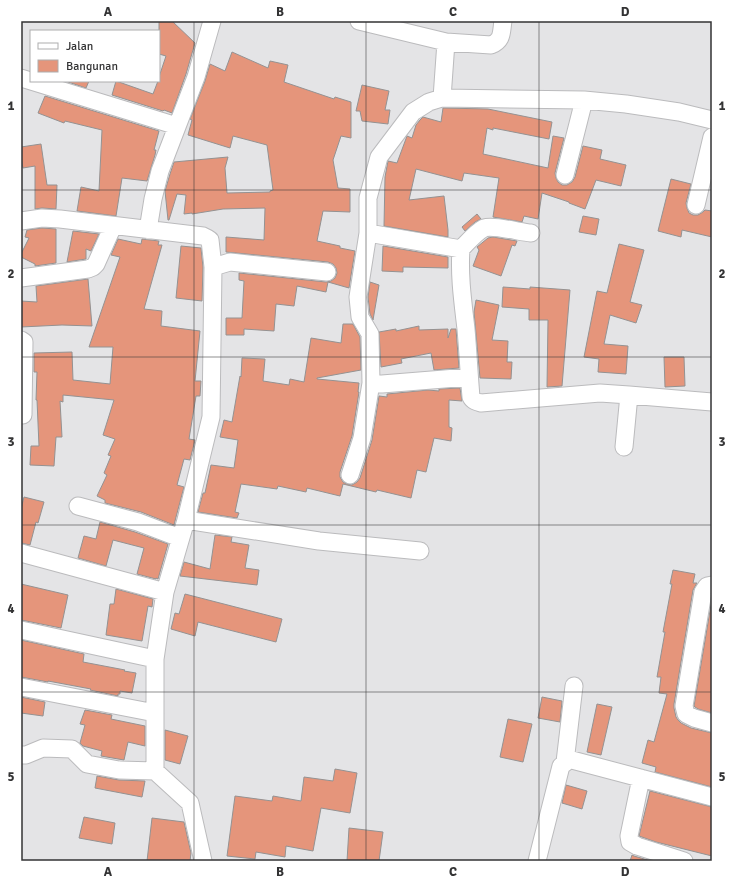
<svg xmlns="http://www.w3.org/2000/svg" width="733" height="882" viewBox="0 0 733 882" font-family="Signika,sans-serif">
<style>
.building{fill:#e5957b;stroke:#949292}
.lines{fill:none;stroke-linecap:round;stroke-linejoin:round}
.street-casing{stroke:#bbbbbd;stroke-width:19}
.street{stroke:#fff;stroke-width:17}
.grid{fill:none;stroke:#333334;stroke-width:1;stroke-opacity:0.55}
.neatline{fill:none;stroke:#333334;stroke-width:1.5}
.grid-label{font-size:13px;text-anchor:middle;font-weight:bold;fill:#333334}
</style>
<rect width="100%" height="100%" fill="#e4e4e6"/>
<!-- building -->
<path class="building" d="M159 21H172L195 43 186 74 172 113 164 110 163 111 112 95 116 81 153 94 158 81H159V77L166 56 159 54Z
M232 52 268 68 270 61 288 65 284 82 334 99 335 97 351 102V138L341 136 333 160 338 188 350 189V212L323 211 317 241 340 246V248L355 251 349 288 328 282 326 292 297 286 294 306 276 304 274 331 244 329V335H226V318H242L244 281 239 280V273L326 282 331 281 335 278 337 273 336 268 333 264 328 262 226 252V237L264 240 265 208 223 209 192 214V213L184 214 186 195 177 194 169 220H168L165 191 170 174 174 162 228 157 225 168 227 193 270 192V191L273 190 267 145 233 136 230 148 188 135 192 120 190 119 205 81 210 64 225 71Z
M65 81H89L86 88Z
M362 85 389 91 385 110H390L388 124 362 121 360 111H356Z
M45 96 159 131 154 150H156L155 155 147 181 122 178 116 216 77 211 81 187 99 191 102 130 65 121 64 123 38 113Z
M443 108 488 109 552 122 549 139 493 128V130L487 128 483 154 548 168 553 136 564 138 555 173 556 178 558 182 562 185H567L572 182 575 177 583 146 602 150 600 159 626 165 621 186 596 180 585 209 569 203V202L542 193 538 219 524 216 522 222 493 217 499 178 464 173 462 181 416 169 409 200 444 196 448 230V237L384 226 385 177 388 161 397 163 407 136 412 138 416 125 420 120 423 117 441 122Z
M41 144 47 185H57L56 209 42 208 35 209V166L23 168 21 158V147Z
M671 179 691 184 686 203 687 208 689 213 693 215H698L703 212 705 210 712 211V237L682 230 681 237 658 231Z
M477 214 481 219 475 222 465 231 462 227Z
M583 216 599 219 596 235 579 232Z
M42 228 56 229V263L35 266V264L21 257V254L29 238 25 237 27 230Z
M73 231 99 234 91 251 86 249V259L67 262Z
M493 237 517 241 515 246 512 245 501 276 473 266 479 250 477 247 488 238Z
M118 239 141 244 142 239 159 241 158 245H162L144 309 162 311 161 326 200 331 195 381H201L200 396H196L189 439 195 440 190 460 184 459 177 485 184 487 176 517 174 525 141 512 105 503V500L97 496 107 475 104 473 111 456 108 455 115 439 103 435 114 400 63 395V402L60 401 62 437H56L54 466 30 465 31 446H39L37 400H36L37 372H34V353L72 352 73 380 110 384 113 347H89L120 257 111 255Z
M619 244 644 250 630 302 642 305 636 323 610 315 604 344 628 346 626 374 598 372 599 359 584 357 597 291 607 293Z
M181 246 201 248 203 267 202 301 176 298Z
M383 246 448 257V268L403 267V272L382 271Z
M88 279 92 326 62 325 21 327V301L37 302 36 286Z
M370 282 379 285 373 320 370 314 368 297Z
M503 287 530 289V287L570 290 562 386 547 387 548 320H529V309L502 307Z
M476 300 499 305 492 340 508 341 507 362H512L511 379 480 378 474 312Z
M343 324H353L360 337 361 370 317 378V379L359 383 358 392H359L352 436 340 472V477L343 482 347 484 352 485 357 482 360 478 372 440 379 396 387 397V394L428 390 439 391V389L460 388 462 401 449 400V427L452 428 451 441 434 438 426 472 417 470 411 498 377 490 376 492 343 484 340 496 307 488 306 492 278 486 277 489 241 484 235 512 239 513 237 518 198 512 203 493H205L211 465 234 468 238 440 220 437 224 420 232 422 240 376 241 377 242 358 265 359 263 381 289 385 290 379 304 382 311 338 341 343Z
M419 326V330L448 329V338L451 329H456L459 368 434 370 431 353 401 359 402 363 381 367 379 332 396 329V331Z
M664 357H684L685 386 665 387Z
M24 497 44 502 38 523 36 522 30 545 21 543V509Z
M100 522 135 532 168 544 158 579 156 578V579L137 574 144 548 113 540 106 566 78 558 84 536 96 539Z
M215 535 232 537 231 542 249 545 245 568 259 570 257 585 180 576 184 562 210 569Z
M673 570 695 574 693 583H697L693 590 674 704V708L676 717 678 720 681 723 691 728 712 733V787L655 772 656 767 642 763 648 740 654 742 667 694 659 693 661 677H657L665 632H663L672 584H670Z
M21 584 68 595 61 628 21 620Z
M116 589 153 599 152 607 148 606 142 641 106 635 110 604H114Z
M185 594 282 619 276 642 198 622 195 636 171 629 175 613 179 614Z
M712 599V713L698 709 695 707 694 706Z
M21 640 84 654 83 662 125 670 124 671 136 673 132 693 120 691V694H118V696L90 690 91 689 48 681V682L21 677Z
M21 697 45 702 43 716 21 713Z
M542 697 562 701 560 722 538 718Z
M597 704 612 707 601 755 587 752Z
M85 710 112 715 111 719 145 726V746L128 742 124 760 101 756 102 751 83 746 80 743 85 725 80 724Z
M508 719 532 724 523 762 500 757Z
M165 730 188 736 180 764 165 760Z
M335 769 357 773 350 813 321 808 313 851 286 846 285 857 256 852 255 859 227 856 235 796 272 801 273 796 301 801 304 777 333 781Z
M97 776 119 780 145 781 142 797 95 788Z
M566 785 587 791 582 809 562 803Z
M650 791 712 807V856L656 842 639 836Z
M84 817 115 823 112 844 79 838Z
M152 818 184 822 191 853 190 861H147Z
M349 828 383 832 379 861H347Z
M632 855 634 856 651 861H630Z"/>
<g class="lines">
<!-- street casing -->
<g class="street-casing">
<path id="street" d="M359 21 446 42 491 45C503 40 501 33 503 21
M21 78 177 126
M442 98 584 100 626 104 679 112 712 120
M565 175 584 100
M696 205 712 137
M21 221 42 218 60 219 203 236 207 238 210 240 213 267 211 417 186 520 165 592 155 659V771L190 803 203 861
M148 230 153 199 160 171 196 77 212 21
M368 233 461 249
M531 233C520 232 493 225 484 228 475 233 468 242 461 249 459 276 463 303 466 329 468 352 469 374 471 397 473 401 477 402 481 403L600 393 629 395 624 447
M213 267 230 262 327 272
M21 278 88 269 93 267 96 264 113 226
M21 340 24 342 23 415
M371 383 382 384 469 377
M629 395 712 402
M350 475 362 438 371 383 370 334 360 317 358 297 368 233V198L379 157 413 112 429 102 442 98 446 42
M78 506 138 522 180 538
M186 520 319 541 420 551
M21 553 165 592
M712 585 707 586 703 592 684 706 686 714 694 718 712 723
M21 630 155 659
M21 687 155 713
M21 755H26L43 748 72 749 87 764 119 770 155 771
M565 762 574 686
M641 778 629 836 630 842 637 846 684 861
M537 861 561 766 569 760H572L712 797"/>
</g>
<!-- street -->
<use href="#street" class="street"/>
</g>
<!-- grid -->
<path class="grid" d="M194 21V861M366 21V861M539 21V861M21 190H712M21 357H712M21 525H712M21 692H712"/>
<!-- border -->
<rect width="733" height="882" fill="none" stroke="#ffffff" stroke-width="44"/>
<!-- legend -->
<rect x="30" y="30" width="130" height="52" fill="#ffffff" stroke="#adadae"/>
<rect x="38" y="43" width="20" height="6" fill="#ffffff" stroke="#adadae"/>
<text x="66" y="50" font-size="12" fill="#333334">Jalan</text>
<rect x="38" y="60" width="20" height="12" fill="#e5957b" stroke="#adadae"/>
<text x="66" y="70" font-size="12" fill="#333334">Bangunan</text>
<rect x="22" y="22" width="689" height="838" class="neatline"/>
<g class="grid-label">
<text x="108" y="16">A</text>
<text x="280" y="16">B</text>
<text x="453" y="16">C</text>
<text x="625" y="16">D</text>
<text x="11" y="110">1</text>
<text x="722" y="110">1</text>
<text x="11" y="278">2</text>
<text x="722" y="278">2</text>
<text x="11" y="446">3</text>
<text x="722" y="446">3</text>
<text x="11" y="613">4</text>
<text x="722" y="613">4</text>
<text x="11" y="781">5</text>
<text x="722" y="781">5</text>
<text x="108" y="876">A</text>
<text x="280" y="876">B</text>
<text x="453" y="876">C</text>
<text x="625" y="876">D</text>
</g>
</svg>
